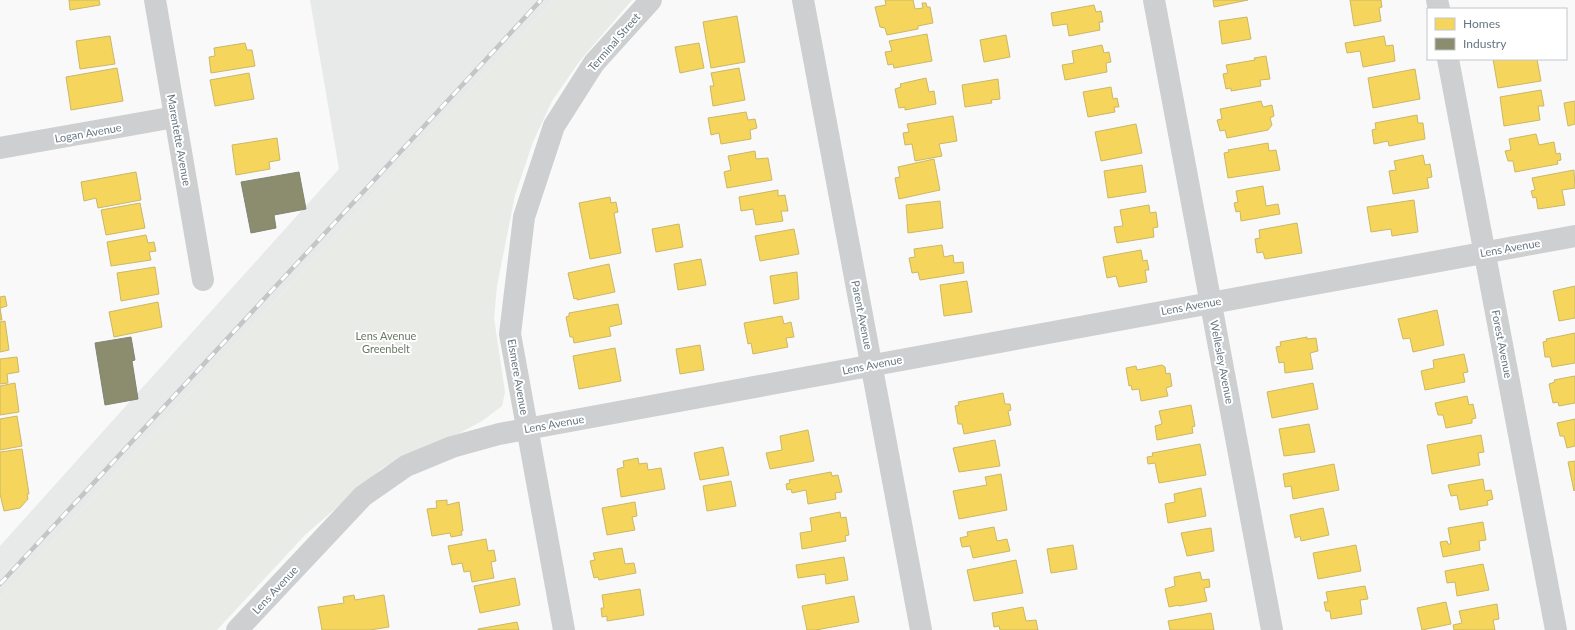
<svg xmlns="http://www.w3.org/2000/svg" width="1575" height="630" viewBox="0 0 1575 630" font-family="Lato,sans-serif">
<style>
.built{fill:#e8e9e9}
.green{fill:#e8ebe6}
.homes{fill:#f6d55c;stroke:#cab868}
.industry{fill:#8c8c6e;stroke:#808574}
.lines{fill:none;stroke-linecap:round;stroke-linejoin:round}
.street{stroke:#cecfd0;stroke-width:22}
.rail-casing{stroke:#c3c5c6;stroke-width:4.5}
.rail{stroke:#fff;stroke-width:3;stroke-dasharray:9;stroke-linecap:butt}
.labels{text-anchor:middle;stroke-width:4;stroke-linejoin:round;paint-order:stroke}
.street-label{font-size:11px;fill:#657683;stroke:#fff}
.park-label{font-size:11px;fill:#687a64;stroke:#fff}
</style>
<rect width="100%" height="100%" fill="#f9f9f9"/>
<!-- built -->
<path class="built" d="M310 0H553L0 598V546L339 169Z"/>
<!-- green -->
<path class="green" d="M553 0H632L579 62 552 101 533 142 515 195 497 286 494 318 505 392 502 406 482 421 460 433 415 451 382 468 305 535 217 630H0V598Z"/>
<!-- homes -->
<path class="homes" d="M69 0H99L100 5 70 10Z
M885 0H913L915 9 923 8 922 3H926L927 7H930L933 23 918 26V29L887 35 885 28 880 27 875 7 886 5Z
M1213 0H1248L1214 7Z
M1350 0H1381L1382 7 1379 8 1381 21 1354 26Z
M1094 5 1096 12 1101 11 1103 22H1099L1100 30 1069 36 1067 24 1053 26 1051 13Z
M737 16 745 62 711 68 703 22Z
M1247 17 1251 39 1222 44 1219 21Z
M927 34 932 61 894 68 893 64 888 65 885 52 892 51 889 41Z
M1006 35 1010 57 984 62 980 40Z
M110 36 115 64 80 69 76 41Z
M1384 36 1386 46 1393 45 1395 61 1363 67 1360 51 1347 53 1345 43Z
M245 43 247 50H252L255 66 211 73 209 57 215 56 214 48Z
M699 43 704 68 680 73 675 47Z
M1102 45 1104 53 1109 52 1111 62 1106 63 1107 72 1065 80 1062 65 1074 63 1072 51Z
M1266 56 1270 79 1260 80 1261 86 1231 91V88L1226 89 1223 74 1228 73 1226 65 1255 60 1254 58Z
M1493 59H1537L1541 81 1498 88Z
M117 68 123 101 71 110 66 77Z
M739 68 745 100 713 106 710 86H714L711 73Z
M1415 69 1420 99 1373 108 1368 78Z
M249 73 254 99 215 106 210 80Z
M926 78 929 92 934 91 936 104 905 110V107L899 108 895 89 901 87 900 84Z
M998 79 1000 99 991 100 992 103 965 107 962 85Z
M1111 87 1113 99 1117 98 1119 107H1114L1115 112 1088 117 1083 92Z
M1541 90 1544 106H1538L1540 120 1504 126 1500 97Z
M1261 101 1263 107 1272 105 1274 116 1270 118 1272 125 1268 130 1227 138 1225 130 1220 131 1217 120 1222 119 1220 109Z
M1575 101V124L1568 126 1564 103Z
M746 112 748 120 755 119 757 128 750 130 751 139 721 144 719 133 711 135 708 118Z
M1417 115 1418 123H1423L1425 139 1389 146 1388 141 1374 144 1372 130 1376 129 1375 123Z
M953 116 957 141 939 144 942 156 915 161 912 144 905 145 903 133 909 132 907 124Z
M1136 124 1142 153 1101 161 1095 132Z
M1536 134 1539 145 1554 142 1556 154 1560 153 1561 160 1557 161 1558 164 1515 172 1513 161H1508L1505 151 1511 150 1509 139Z
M277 138 280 160 269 162 270 169 236 175 232 145Z
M1268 143 1269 151 1276 150 1280 170 1228 178 1224 153 1229 152 1228 150Z
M755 151 756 159 768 158 772 180 727 188 724 172 731 170 728 156Z
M1423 155 1425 165 1430 164 1432 177 1427 178 1429 188 1393 194 1389 171 1396 170 1394 161Z
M934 159 940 190 899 199 895 178 900 177 898 167Z
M1142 165 1146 192 1108 198 1104 171Z
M1574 170 1575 188 1562 190 1565 205 1538 209 1536 197 1533 198 1531 191 1535 190 1532 178Z
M136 172 141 200 98 208 96 198 84 201 81 182Z
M1263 186 1266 206 1278 204 1280 214 1241 221 1240 211 1236 212 1234 203 1238 202 1236 191Z
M778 190V196L785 195 788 211H781L783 221 756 225 753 209 741 211 739 197Z
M610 197 611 203 616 202 618 212 614 213 621 253 590 259 579 203Z
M1414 200 1418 232 1392 236 1391 229 1371 232 1367 207Z
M940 201 943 228 908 233 906 205Z
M140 203 145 228 106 235 101 210Z
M1149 205 1150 213 1156 212 1158 227 1153 228 1154 237 1117 243 1114 227 1123 226 1120 210Z
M1297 223 1302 253 1265 259 1263 252 1257 253 1255 239 1260 238 1259 230Z
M679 224 683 247 656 252 652 229Z
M794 229 799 254 760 261 755 236Z
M146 235 148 243 154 242 156 251 149 252 151 260 111 266 107 242Z
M942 245 944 257 953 255 954 263 963 262 964 273 920 280 918 272 912 273 909 258 915 257 914 249Z
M1141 250 1143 261 1147 260 1149 270H1145L1147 282 1119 287 1116 276 1107 278 1103 257Z
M701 259 706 285 678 290 674 264Z
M609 264 615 292 577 300V298L574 299 568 273Z
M155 267 159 294 121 301 117 273Z
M797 272 799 299 774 304 770 276Z
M967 281 972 312 944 316 940 285Z
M1575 286V318L1559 321 1553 291Z
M5 296 7 306 0 308 2 320H0V297Z
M158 302 162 327 114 337 109 312Z
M618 304 622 324 609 327 611 336 574 343 573 337H570L566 317 569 316V313Z
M1437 310 1444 345 1413 352 1410 338 1403 339 1398 319Z
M782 316 784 324 791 322 794 337 786 338 788 347 753 354 751 343 748 344 744 323Z
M5 321 9 350 0 352V322Z
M1575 333V363L1552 367 1550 357H1545L1543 342 1547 341 1546 339Z
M1307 337V339L1316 338 1318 351 1310 353 1313 369 1285 373 1284 362 1279 363 1276 347 1281 346 1280 342Z
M700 345 704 370 680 374 676 349Z
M615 348 621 381 579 389 573 356Z
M1464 354 1468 372 1463 373 1465 382 1425 390 1421 371 1434 368 1433 360Z
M17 357 19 372 7 374 8 383 0 384V359Z
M1162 365 1165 367 1166 374 1170 373 1172 386 1166 388 1168 396 1141 401 1139 389 1132 390 1131 385 1129 386 1126 368 1136 366 1137 370Z
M1575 376V403L1559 406 1558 402 1553 403 1549 384 1555 382 1554 380Z
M15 383 19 412 0 415V386Z
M1313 383 1318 409 1272 418 1267 392Z
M1003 393 1005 404H1010L1011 410 1008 411 1011 425 964 434 962 424H958L955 406 959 405 958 402Z
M1467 396 1469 405 1473 404 1476 418 1472 419V423L1446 428 1443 415H1438L1435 403Z
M1191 405 1195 426 1192 427 1193 433 1157 440 1155 426 1162 424 1159 411Z
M17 416 22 446 0 450V419Z
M1575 419V446L1567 448 1564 436H1560L1557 423Z
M1309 424 1315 452 1284 456 1279 429Z
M808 430 814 461 770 469 766 453 782 450 780 436Z
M1481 435 1484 452 1478 453 1480 465 1432 474 1427 445Z
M995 440 1000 466 959 472 953 448Z
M1200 444 1206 475 1159 483 1155 463 1148 464 1147 457 1153 456 1152 453Z
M723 447 729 475 700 480 694 453Z
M22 449 29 494H27L28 499 20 508 4 511 0 494V452Z
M638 458 639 464 647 463 648 470 661 468 665 489 621 497 617 469 624 467 623 461Z
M1575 461V490L1574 491 1568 462Z
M1334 464 1339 490 1293 499 1291 486 1285 487 1283 474Z
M831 472 832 476 838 475 842 492 835 493 836 499 808 504 806 490 792 493 791 489 787 490 786 484 790 483 789 480Z
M1001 474 1007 510 959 519 953 491 987 485 985 477Z
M1483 479 1485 491 1491 490 1493 499 1487 501 1488 505 1460 510 1457 495 1451 496 1448 485Z
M731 481 736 506 707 511 703 486Z
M1201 488 1206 516 1168 523 1165 504 1175 502 1174 494Z
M447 500V505L459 502 463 531H461L462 535 451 537 450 533 432 536 427 509 437 508 436 501Z
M635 502 637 516 632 517 635 530 607 535 602 508Z
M1323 508 1329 535 1301 541 1300 536 1295 538 1290 515Z
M840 512 841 518 846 517 849 535 845 536 846 541 802 549 800 533 812 531 810 518Z
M1483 522 1486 540 1479 541 1480 550 1443 557 1440 542 1447 541 1448 544H1451L1448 528Z
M994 527 997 541 1007 539 1010 551 973 558 970 546 962 547 960 538 968 536 967 532Z
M1211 528 1214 551 1187 556 1181 533Z
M486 539 488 551 494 550 496 561 491 562 494 578 472 582 470 571 464 572 462 563 452 565 448 546Z
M1073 545 1077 569 1051 573 1047 549Z
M1356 545 1361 571 1318 579 1313 553Z
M622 548 625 564 634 563 636 573 599 580 598 577 594 578 590 561 595 560 593 553Z
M844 557 848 580 826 584 825 574 798 578 796 565Z
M1016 560 1023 593 974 601 967 570Z
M1483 564 1489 590 1457 596 1455 582 1447 583 1445 571Z
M1200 572 1202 580 1209 579 1210 587 1204 588 1207 601 1179 606V605L1169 607 1165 589 1175 586 1174 577Z
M515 578 520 605 480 613 474 586Z
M1365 586 1368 599 1360 600 1362 614 1331 619 1330 611H1326L1324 602H1328L1326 592Z
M640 589 644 615 607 621V616L602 617 601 608H604L602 595Z
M354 595 355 600 384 595 389 627 370 630H322L318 607 344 603 343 597Z
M854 596 859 622 816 630H807L802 606Z
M1446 602 1451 624 1422 630 1417 608Z
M1497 604 1499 619 1493 620 1495 630H1454L1453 625 1462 623 1459 611Z
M1023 607 1026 621 1036 620 1038 630H1000L999 626 994 627 992 613Z
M1211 613 1214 630H1170L1168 621Z
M517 622 519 630H478V629Z"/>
<!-- industry -->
<path class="industry" d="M299 172 306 209 274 215 276 228 251 233 241 182Z
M131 337 135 360 132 361 138 399 105 405 95 343Z"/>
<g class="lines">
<!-- street -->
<path class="street" d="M155 0 203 280
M803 0 921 630
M1154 0 1272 630
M1437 0 1439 9
M1448 59 1556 630
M0 148 175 117
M237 630 363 496 406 466 452 447 499 434 1575 236
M564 630 510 334 524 217 554 126 594 63 651 0"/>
<!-- rail casing -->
<g class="rail-casing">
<path id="rail" d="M0 584 541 0"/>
</g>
<!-- rail -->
<use href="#rail" class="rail"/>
</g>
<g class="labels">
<!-- street labels -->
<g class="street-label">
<text transform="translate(614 42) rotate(-49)" y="4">Terminal Street</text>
<text transform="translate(88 133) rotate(-10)" y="4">Logan Avenue</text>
<text transform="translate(179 140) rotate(80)" y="4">Marentette Avenue</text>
<text transform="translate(1510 248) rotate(-10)" y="4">Lens Avenue</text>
<text transform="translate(1191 306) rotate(-10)" y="4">Lens Avenue</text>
<text transform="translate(862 315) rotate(79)" y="4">Parent Avenue</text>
<text transform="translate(1502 344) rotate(79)" y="4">Forest Avenue</text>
<text transform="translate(1222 362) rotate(79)" y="4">Wellesley Avenue</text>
<text transform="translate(872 365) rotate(-11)" y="4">Lens Avenue</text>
<text transform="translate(518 377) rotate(80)" y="4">Elsmere Avenue</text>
<text transform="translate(554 424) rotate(-10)" y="4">Lens Avenue</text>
<text transform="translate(275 590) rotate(-47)" y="4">Lens Avenue</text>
</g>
<!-- park labels -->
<g class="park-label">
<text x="386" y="340">Lens Avenue<tspan x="386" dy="13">Greenbelt</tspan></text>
</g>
</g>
<!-- legend -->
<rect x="1427" y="8" width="140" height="52" fill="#ffffff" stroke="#c1c8cd"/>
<rect x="1435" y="18" width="20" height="12" fill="#f6d55c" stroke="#c1c8cd"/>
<text x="1463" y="28" font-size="12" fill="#657683">Homes</text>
<rect x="1435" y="38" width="20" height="12" fill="#8c8c6e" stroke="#c1c8cd"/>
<text x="1463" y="48" font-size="12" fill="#657683">Industry</text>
</svg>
